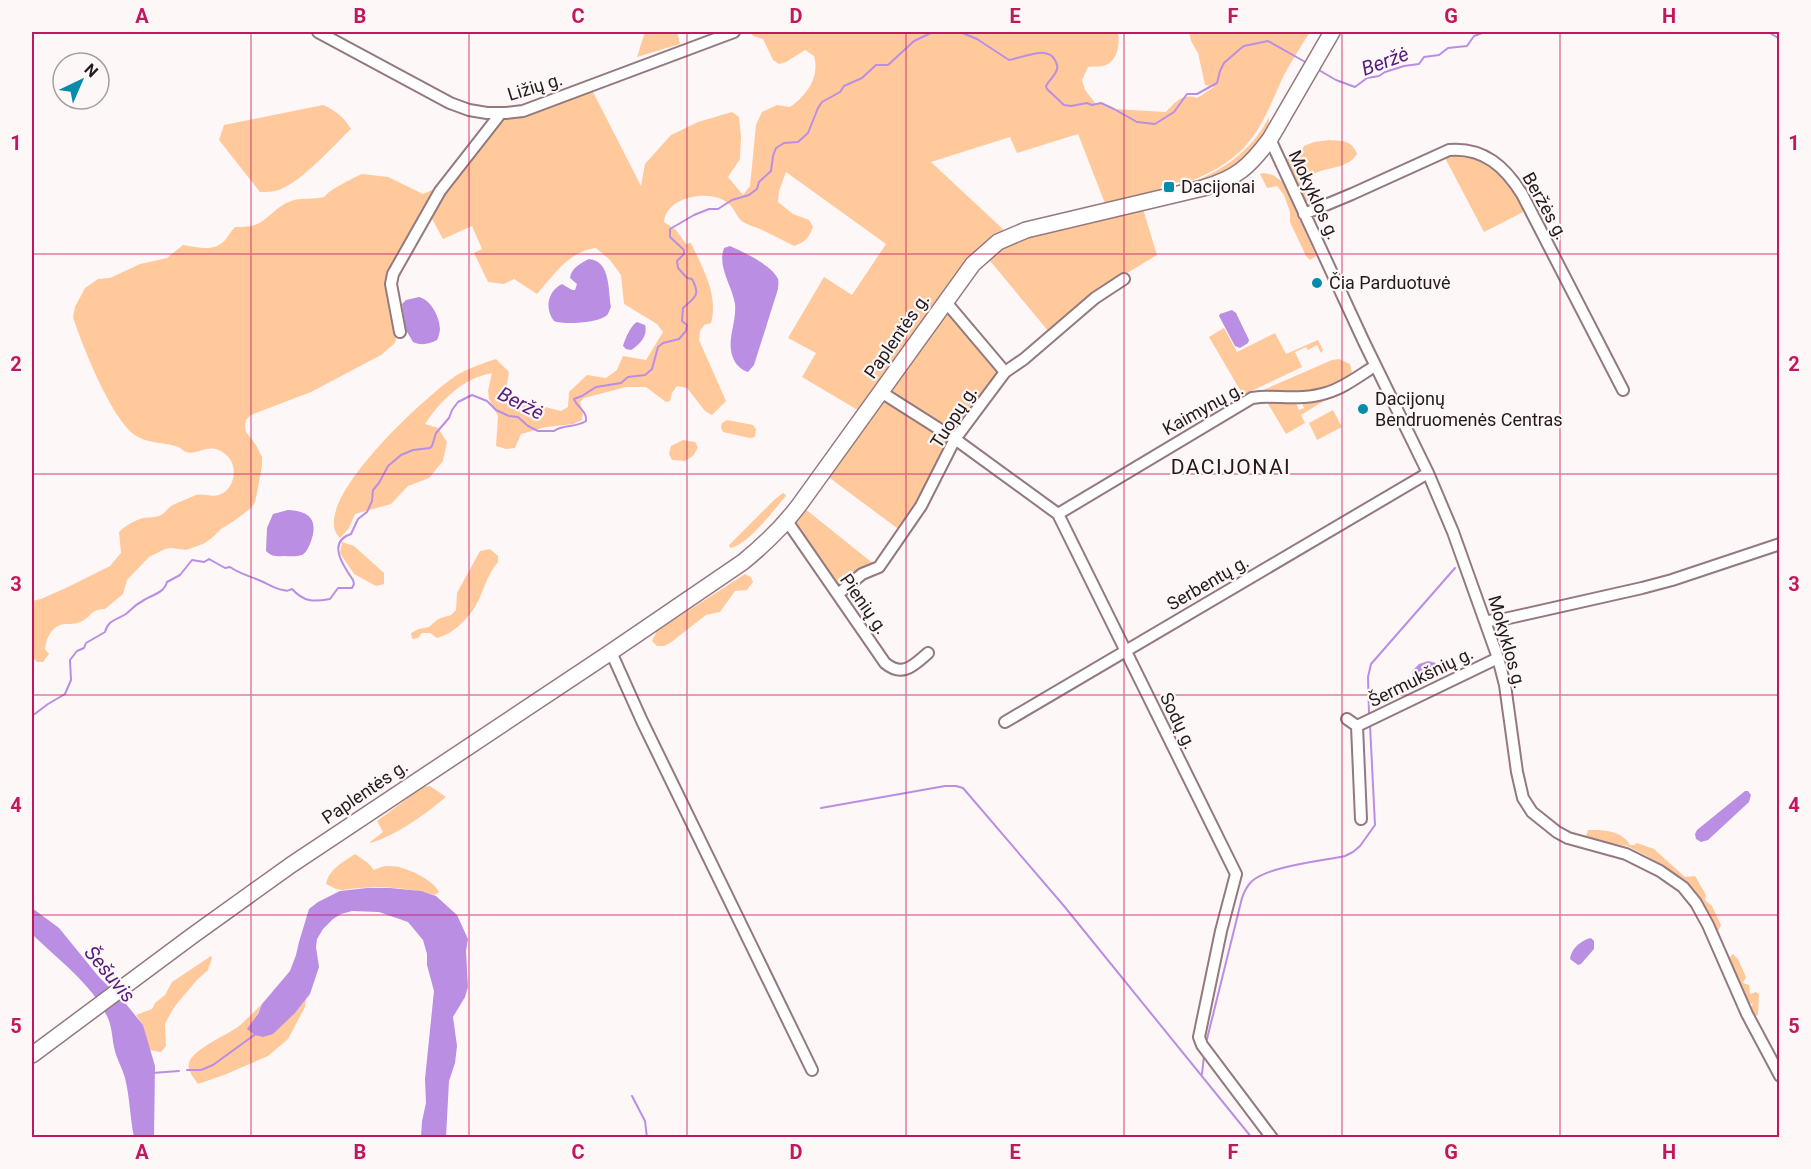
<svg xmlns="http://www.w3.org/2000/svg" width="1811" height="1169" viewBox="0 0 1811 1169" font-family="Roboto,sans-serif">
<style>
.green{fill:#ffc99b}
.water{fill:#b98ee3}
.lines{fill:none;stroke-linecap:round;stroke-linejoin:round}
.stream{stroke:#b98ee3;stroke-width:2}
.minor-casing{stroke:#94797e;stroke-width:14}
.secondary-casing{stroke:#94797e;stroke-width:18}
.minor{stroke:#fff;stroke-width:10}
.secondary{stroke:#fff;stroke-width:15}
.grid{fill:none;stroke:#c2185b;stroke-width:1.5;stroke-opacity:0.55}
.poi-dot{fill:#058cab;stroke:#fdf7f8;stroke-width:2}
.labels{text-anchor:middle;stroke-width:4.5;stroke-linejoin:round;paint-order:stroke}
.street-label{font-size:18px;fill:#241a1c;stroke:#fdf7f8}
.poi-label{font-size:18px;fill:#241a1c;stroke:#fdf7f8;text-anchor:start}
.water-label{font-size:20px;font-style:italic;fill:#561b7f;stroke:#fdf7f8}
.quarter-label{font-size:21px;letter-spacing:1.5px;fill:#241a1c;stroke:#fdf7f8}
.neatline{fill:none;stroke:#c2185b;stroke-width:2}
.grid-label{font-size:20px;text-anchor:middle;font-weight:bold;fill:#c2185b}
</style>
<rect width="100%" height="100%" fill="#fdf7f8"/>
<!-- green -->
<path class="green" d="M645 32H677L680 44 637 57Z
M751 32H1118C1120 44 1118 62 1103 66 1099 67 1092 66 1088 67L1082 80 1085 90 1096 104 1101 103 1114 109 1166 112C1175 102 1183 93 1197 98L1214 87 1205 85 1198 53 1191 41 1189 32H1290L1294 34 1296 32H1310C1301 46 1292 60 1284 75 1273 98 1264 125 1247 144 1230 164 1205 176 1181 185L1179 182 1161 186 1160 191 1106 206 1078 134 1017 153 1010 137 931 162 1006 232 861 412 802 377 816 353 788 338 824 277 852 295 886 244 786 172 779 191 778 202 793 214 809 220 813 227C809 238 805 242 794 246 783 240 772 235 760 229 755 227 748 225 743 222 736 217 735 209 729 204 712 188 666 196 664 222L676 230 686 244 691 243C702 267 719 295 711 323L704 325 700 331 699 340 726 401 712 415 705 411 687 388 677 386 672 393 670 401 666 402 646 387H626L584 398 580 402 583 412 582 420 573 424 546 427 521 434 515 448 506 449 496 446 498 416 489 399 488 391 492 373C463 378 441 400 425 424L438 428 447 442 443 461 429 478 408 486 391 504 355 514 349 528 340 538C305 505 429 393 457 375 469 368 483 363 496 359L509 372 506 391 525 402 561 411 568 407 569 392 587 375 606 378 617 370 623 356 646 360 663 332 657 324 624 304 621 275 610 260 596 248C569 251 554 275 537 294L514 279 504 284 488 282 474 253 482 249 472 226 443 239 430 215 447 186 495 127 503 120 593 92 641 186 645 164 671 135 698 122 732 112 739 117 741 137 740 159 728 177 743 195 750 186 756 125 762 112 777 105 790 107C807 95 820 77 814 56L805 50 786 62 779 64 773 60 763 39 753 36Z
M323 105C335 110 344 117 351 129 333 146 304 179 283 188 276 192 268 192 260 192L219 140 224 125Z
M1269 117 1268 131 1242 163 1217 178 1182 186C1219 173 1251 153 1269 117Z
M1329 140C1342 141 1352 140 1357 154 1347 172 1316 165 1308 180 1306 185 1309 193 1309 199L1307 202 1301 196 1285 159C1294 158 1300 154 1304 146L1314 142Z
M1463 153C1496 163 1511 181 1525 211L1484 232 1444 156Z
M1264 173 1273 175 1284 183 1316 256 1310 260 1306 256 1290 222V212L1284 195 1277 186 1267 188 1260 174Z
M362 174 388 177 423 194 432 190 435 192 389 274 396 329V340L394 344 381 355 311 392 251 415 246 420 245 426 246 432 256 445 262 457V466L257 493 255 502 251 508 234 521 221 529 212 538 203 544 186 550 171 548 165 549 149 557 127 580 123 594 105 609C90 609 91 618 80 622 74 625 66 623 60 625 50 629 46 640 45 649L49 654 43 662H37L32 656V601L41 599 68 587 110 566 121 553 119 532C125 526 135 520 143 518 149 517 155 518 161 515 165 513 167 509 171 506 172 505 194 496 196 495 205 493 214 499 223 493 236 485 238 463 225 454 209 441 199 456 186 452 183 451 181 448 178 447 165 442 151 444 138 437 113 424 82 345 73 317L75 307 85 288 98 279 110 278 140 264 167 258 183 245C199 247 214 253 226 239 229 235 231 231 235 227 241 227 249 227 255 225 267 221 276 206 291 201 302 197 313 200 324 197 329 190 353 178 362 174Z
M1143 209 1157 255 1109 284 1049 332 986 256 1017 238Z
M949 301 1003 365 997 376 953 434 894 395 892 390 894 384Z
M1224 328 1237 352 1275 333 1286 354 1318 340 1323 350 1321 353 1317 345 1308 350 1306 347 1295 352 1302 367 1243 395 1209 337Z
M1339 359 1350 364 1352 372C1348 377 1342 380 1336 383 1309 397 1290 391 1261 391L1332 360Z
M1327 399 1301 415 1305 423 1286 434 1267 402 1296 403 1299 410 1304 408 1302 403Z
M883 401H887L950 441 927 486 901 531 827 476Z
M1333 410 1342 427 1317 440 1309 423Z
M727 420 753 425 756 429 755 437 750 438 723 432 721 427 722 423Z
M683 440 695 442 698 447 694 455 685 461 672 460 669 454 671 446Z
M783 493 786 495 785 497C773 511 748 545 730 548L729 545 774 500Z
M804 508 875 565 839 590 792 524Z
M342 542 354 546 384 573V584L376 586 354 574 340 553Z
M490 549 498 556V562C486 576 485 589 476 605 468 619 453 634 437 638L430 633H422L418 638 412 639 411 633 419 629 429 627 438 619 451 615 456 610 457 593 480 551Z
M745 574 751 577 753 582 747 590 735 591 720 612 706 615 670 643 664 646H657L652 641 657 631Z
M430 786 446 797C423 816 398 834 371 843L370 842 383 832 377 821 423 787Z
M1588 830C1604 830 1621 830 1630 845H1634L1637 843 1654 849 1685 877 1695 876 1706 895 1705 900 1712 906 1721 925 1718 931 1715 930 1704 905 1687 881 1645 855 1627 846 1599 841 1586 836Z
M355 854 368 863 374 870C378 868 384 866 388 866 403 865 433 879 439 892L435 895C406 887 373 885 343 890L336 889 326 884C329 869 343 862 355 854Z
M1733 954 1738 959 1746 977 1743 983 1749 985 1750 994 1756 992 1759 994 1758 1015 1754 1017 1750 1008 1753 1004 1747 1003 1740 990 1741 985C1734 980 1729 966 1729 958Z
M211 956 212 958 208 970 197 980 175 1006 169 1016 165 1024 166 1046 161 1052 149 1050 143 1025 136 1015 152 1009 155 1003 165 995 172 982Z
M306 999 305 1007 288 1039 268 1056 224 1075 198 1084C194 1078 187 1071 189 1063 192 1050 226 1035 238 1027 246 1020 254 1012 262 1004L254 1022 295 1013Z"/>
<!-- water -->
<path class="water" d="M730 246C743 252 772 265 778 279 779 282 778 286 778 289L754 365 748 372C742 370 737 366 734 360 725 342 737 323 735 304 732 285 717 267 724 248Z
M589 259C611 261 608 291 611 307 609 310 609 314 606 316 597 323 564 325 554 321 544 308 548 291 562 284L572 290H575L577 284 570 278C571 268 581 263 589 259Z
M419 297C431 300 440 317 440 330 440 331 438 339 437 340 429 344 422 346 413 342L406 330 402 304 406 300Z
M1232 310 1236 313 1249 340 1248 343 1240 348 1235 346 1219 316 1220 314Z
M637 322 645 325C648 336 640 344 631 350L626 349 623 346C625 339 631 325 637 322Z
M288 510C311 511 319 521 310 544 308 548 306 553 302 555 297 557 288 556 283 556 276 557 271 556 266 551L267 528 273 514Z
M1428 661 1436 663C1441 677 1430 679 1420 683L1413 676 1412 671 1419 664Z
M1745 791H1748L1751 795 1749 802 1708 840 1701 842 1696 839 1695 834 1697 830Z
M367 888H390L421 891 436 896 457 915 468 939 466 951 468 987 465 997 453 1017 457 1046 455 1063 449 1081 446 1137H421L422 1121 426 1103 425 1079 434 991 427 965V954L423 940 408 922 379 912 352 911 341 914 333 919 323 929 317 939 316 947 319 967 310 994 295 1013 273 1034 263 1037 255 1035 247 1029 258 1014 262 1004 290 971 296 955 299 942 309 909 318 902 340 891Z
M32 908 59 928 99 977 126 1004 143 1025 155 1066 154 1137H134C130 1118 130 1098 125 1078 122 1067 116 1058 114 1047 112 1037 112 1026 107 1016 91 983 57 959 32 934Z
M1591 938 1594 941V949L1581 964 1578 965 1570 959C1571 949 1581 940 1591 938Z"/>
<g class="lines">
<!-- stream -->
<path class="stream" d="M960 32 977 39 1009 60C1022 58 1047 45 1055 60 1056 62 1058 67 1057 69 1056 75 1049 80 1046 86L1047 89 1064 105 1071 106 1087 103 1092 105 1101 103 1114 109 1137 122 1155 124 1174 112 1187 94H1197L1217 83 1220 71 1224 63 1240 49 1244 46 1268 41 1307 63
M1768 32 1780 39
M1317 69 1336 80 1355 87 1367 78 1379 76 1385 72 1404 66 1419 64 1424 57 1439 55 1448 48 1467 46 1474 36 1485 32
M1369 713 1368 677 1371 664 1455 568
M32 716 48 704 65 694 71 680 70 660 77 651 84 648 86 643 105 632C108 620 116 620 126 614 131 610 135 605 141 602 150 595 164 594 167 582L180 575 192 560 204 562 209 559 225 568 230 567C240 574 250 576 261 581 268 584 275 589 283 590 288 591 287 591 292 589 304 602 313 602 330 599L338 588H352L354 584 353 580C344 567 326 542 351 534L358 519 367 512 372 501 373 490 379 483 388 466 401 455 413 450 430 448 432 446 436 433 449 418 452 410 458 402 472 395 487 401 496 410 509 416 518 417 528 426 538 431H554C563 424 576 428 586 421 587 410 577 408 574 399L582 396 596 387 621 383 628 377 645 375 652 369 658 347 663 343 679 339 686 331 687 325 682 321 683 308C695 297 701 296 692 279L687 278 678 268 677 261 684 254V250L670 237V229L694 215 709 209H718L732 200 749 195 757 189 759 182 771 171 773 156 776 148 784 143 798 142 808 133 818 108 822 102 840 92 844 86 862 78 876 65H888L914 41 933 32
M821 808 945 786H956L963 788 1064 906 1252 1138
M1207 1039 1242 898C1244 892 1247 886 1252 881 1270 866 1321 861 1345 856L1353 852 1360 846 1375 825 1370 725
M187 1070H201L213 1065 257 1033
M152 1073 179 1071
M1202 1074 1204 1056
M632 1096 645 1121 647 1138"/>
<!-- minor casing -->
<g class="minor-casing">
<path id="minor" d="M318 32 450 103 469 110 487 113H506L523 111 734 32
M1270 139 1364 342 1428 473 1453 532 1498 658 1505 685 1517 772 1523 798 1532 812 1557 832 1568 838 1626 854 1660 871 1683 887 1696 903 1708 925 1747 1014 1780 1076
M1304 214 1352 194 1449 150C1484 147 1505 167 1522 194L1623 390
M945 301 1005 372
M400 332 391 284 393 274 440 191 501 113
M881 392 955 439 1058 514 1236 874 1221 931 1199 1037 1202 1045 1272 1138
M1058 514 1252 398 1260 397C1281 396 1305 400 1326 393 1344 388 1360 375 1375 366
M787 521 885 663C903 678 914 665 928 653
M838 594 862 574 879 567 921 506 955 439 1005 372 1024 359 1095 298 1124 279
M1486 621 1500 620 1642 588 1672 580 1780 544
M611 652 642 721 812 1070
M1347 719 1357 726 1498 658
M1005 722 1428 473
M1357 726 1361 819"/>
</g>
<!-- secondary casing -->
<g class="secondary-casing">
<path id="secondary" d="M32 1055 192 936 291 865 611 652 743 562C765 544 783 527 800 504L973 264 998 242 1026 230 1203 188C1237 178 1249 167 1270 139L1332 32"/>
</g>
<!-- minor -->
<use href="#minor" class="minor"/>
<!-- secondary -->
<use href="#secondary" class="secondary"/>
</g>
<!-- grid -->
<path class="grid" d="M251 32V1138M469 32V1138M687 32V1138M906 32V1138M1124 32V1138M1342 32V1138M1560 32V1138M32 254H1780M32 474H1780M32 695H1780M32 915H1780"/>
<!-- markers -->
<g class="poi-dot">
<rect x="1163" y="181" width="12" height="12" rx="3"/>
<circle cx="1317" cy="283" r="6"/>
<circle cx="1363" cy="409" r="6"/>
</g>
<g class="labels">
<!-- street labels -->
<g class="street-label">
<text transform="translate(535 87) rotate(-17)" y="6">Ližių g.</text>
<text transform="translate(1314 195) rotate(65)" y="6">Mokyklos g.</text>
<text transform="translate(1545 206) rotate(61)" y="6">Beržės g.</text>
<text transform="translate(897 336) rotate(-55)" y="6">Paplentės g.</text>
<text transform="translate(1203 409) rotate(-29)" y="6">Kaimynų g.</text>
<text transform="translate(954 417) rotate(-57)" y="6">Tuopų g.</text>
<text transform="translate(1208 583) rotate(-30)" y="6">Serbentų g.</text>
<text transform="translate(864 604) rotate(55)" y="6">Pienių g.</text>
<text transform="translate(1507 642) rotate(74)" y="6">Mokyklos g.</text>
<text transform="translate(1421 677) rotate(-26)" y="6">Šermukšnių g.</text>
<text transform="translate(1178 721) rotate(64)" y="6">Sodų g.</text>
<text transform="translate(365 792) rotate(-34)" y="6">Paplentės g.</text>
</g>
<!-- poi labels -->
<g class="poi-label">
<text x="1181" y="193">Dacijonai</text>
<text x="1329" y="289">Čia Parduotuvė</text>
<text x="1375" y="405">Dacijonų<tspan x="1375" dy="21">Bendruomenės Centras</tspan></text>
</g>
<!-- water labels -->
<g class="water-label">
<text transform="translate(1385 61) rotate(-20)" y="7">Beržė</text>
<text transform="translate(521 403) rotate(27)" y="7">Beržė</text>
<text transform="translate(110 974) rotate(50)" y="7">Šešuvis</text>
</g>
<!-- quarter labels -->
<g class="quarter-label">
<text x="1231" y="474">DACIJONAI</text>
</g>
</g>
<!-- border -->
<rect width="1811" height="1169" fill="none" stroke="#fdf7f8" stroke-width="66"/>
<!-- north arrow -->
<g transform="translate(81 81) rotate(44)"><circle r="28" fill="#fdf7f8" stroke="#a69fa0" stroke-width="1.5"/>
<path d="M0-4.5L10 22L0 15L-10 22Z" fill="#058cab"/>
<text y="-9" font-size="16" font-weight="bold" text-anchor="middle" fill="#241a1c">N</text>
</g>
<rect x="33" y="33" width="1745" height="1103" class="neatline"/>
<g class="grid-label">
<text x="142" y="23">A</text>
<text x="360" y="23">B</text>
<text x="578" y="23">C</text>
<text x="796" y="23">D</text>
<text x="1015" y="23">E</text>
<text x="1233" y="23">F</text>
<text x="1451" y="23">G</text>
<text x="1669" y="23">H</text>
<text x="16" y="150">1</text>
<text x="1794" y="150">1</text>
<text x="16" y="371">2</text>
<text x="1794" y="371">2</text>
<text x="16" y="591">3</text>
<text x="1794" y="591">3</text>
<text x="16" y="812">4</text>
<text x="1794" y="812">4</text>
<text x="16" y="1033">5</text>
<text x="1794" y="1033">5</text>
<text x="142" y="1159">A</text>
<text x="360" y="1159">B</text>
<text x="578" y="1159">C</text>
<text x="796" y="1159">D</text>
<text x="1015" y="1159">E</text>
<text x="1233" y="1159">F</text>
<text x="1451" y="1159">G</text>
<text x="1669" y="1159">H</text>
</g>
</svg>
